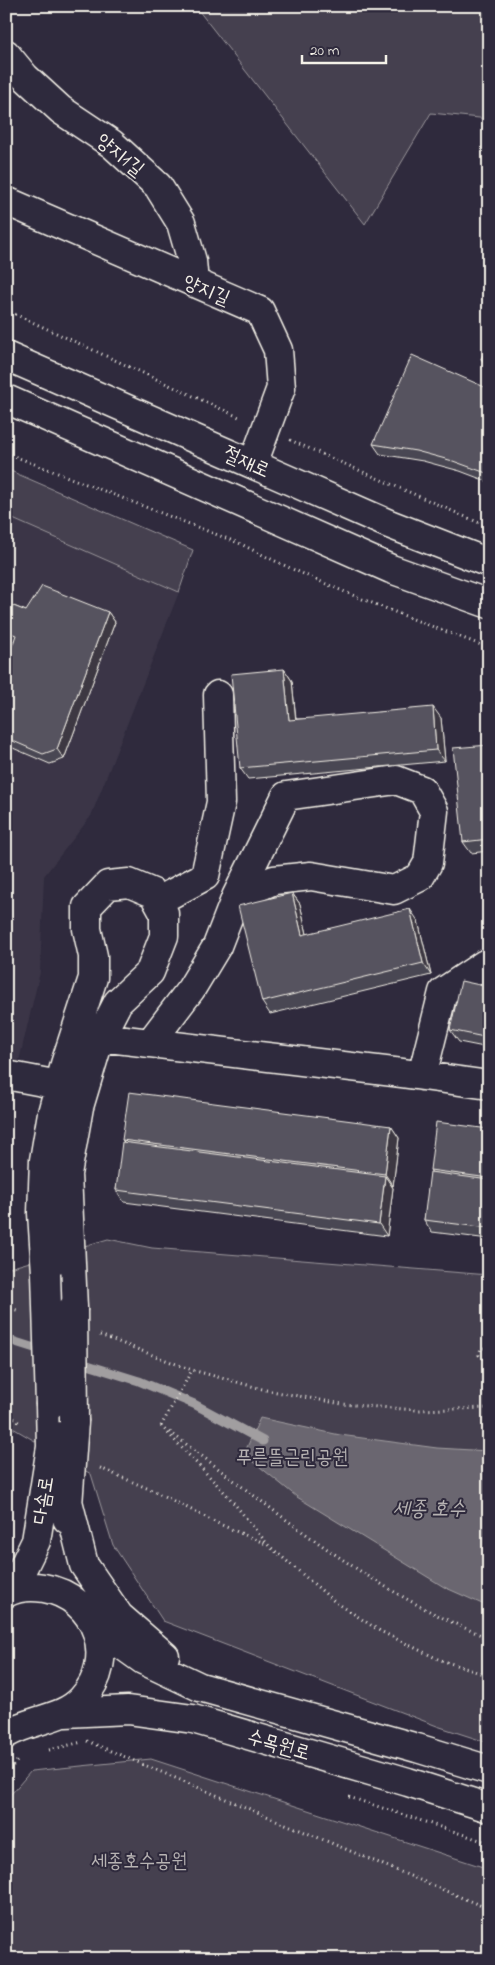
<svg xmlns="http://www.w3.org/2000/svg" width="495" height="1965" viewBox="0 0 495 1965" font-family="'Indie Flower','Poor Story',sans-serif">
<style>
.built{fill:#3b3647}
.green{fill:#454050;stroke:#9c989c}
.water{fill:#6a6670;stroke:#a19ea0}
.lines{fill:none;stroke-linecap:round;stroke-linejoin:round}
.stream{stroke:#a19ea0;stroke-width:9}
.minor-casing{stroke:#f4f1e8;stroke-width:31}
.path{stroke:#f4f1e8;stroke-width:3;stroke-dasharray:1 4;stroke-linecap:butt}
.minor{stroke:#2f2a3d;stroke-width:28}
.minor-bridge-casing{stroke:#f4f1e8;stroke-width:31;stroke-linecap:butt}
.minor-bridge{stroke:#2f2a3d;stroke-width:28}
.wall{fill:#4a4752;stroke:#f4f1e8}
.shaded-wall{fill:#3c3942;stroke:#f4f1e8}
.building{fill:#56525f;stroke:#f4f1e8}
.labels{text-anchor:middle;stroke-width:4;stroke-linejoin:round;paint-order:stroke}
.street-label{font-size:20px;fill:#f4f1e8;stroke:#2f2a3d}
.park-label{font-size:20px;fill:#b7b3b3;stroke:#2f2a3d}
.water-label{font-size:21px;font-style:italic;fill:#b6b2b2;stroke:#2f2a3d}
</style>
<rect width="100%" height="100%" fill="#2f2a3d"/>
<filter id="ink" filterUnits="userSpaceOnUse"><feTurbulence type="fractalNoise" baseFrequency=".02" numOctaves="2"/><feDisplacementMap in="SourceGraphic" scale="10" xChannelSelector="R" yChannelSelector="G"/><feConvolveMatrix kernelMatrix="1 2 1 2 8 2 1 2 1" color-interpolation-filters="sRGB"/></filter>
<g filter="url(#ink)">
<!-- built -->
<path class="built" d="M6 516 179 592 91 816 44 876 40 972 6 1116Z"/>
<!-- green -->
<path class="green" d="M195 6H489V119L431 113 365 224Z
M6 469 193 550 179 592 6 516Z
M108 1239 152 1248 489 1275V1743L437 1726 163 1621 113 1545 91 1474 6 1424V1269Z
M151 1759 489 1869V1959H6V1800L31 1771Z"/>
<!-- water -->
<path class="water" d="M260 1418 340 1435 437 1448 489 1451V1607L444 1587 297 1497 244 1454Z"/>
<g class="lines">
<!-- stream -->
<path class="stream" d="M6 1339 44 1351
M78 1362 139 1381 194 1404 263 1441"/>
<!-- minor casing -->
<g class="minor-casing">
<path id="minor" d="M6 54 25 77 61 110 112 144 158 186 181 223 192 261 194 283
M6 201 260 311 278 350 281 388 253 464
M6 356 389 524 489 563
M6 399 391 569 489 604
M158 901 205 876 221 802 218 695
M100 1037 402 1073 489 1085
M150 1043 191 989 217 946 236 897 274 880 311 876 394 890 420 877 428 863 434 811 422 790 396 780 286 796 236 897
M6 1075 59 1085
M422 1076 443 992 485 964H489
M46 1273 42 1213 44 1160 52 1113 65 1064 93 978V956L87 929V907L108 885 129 883 153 893 164 913V936L150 972 118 1002 100 1037 79 1107 67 1174 73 1308
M68 1501 84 1565 119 1616 165 1656
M67 1519 74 1422
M6 1590H12L36 1541 51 1447 50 1405
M6 1593C17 1587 31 1586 44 1588 97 1597 119 1659 82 1699 63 1720 30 1719 6 1734
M94 1625 143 1660 200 1687 417 1748 489 1770
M65 1713 128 1710 193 1719 408 1782 489 1808"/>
</g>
<!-- path -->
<path class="path" d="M6 310 241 418
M290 440 489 527
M6 453 241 544C320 585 405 616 489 648
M6 1307 20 1311
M489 1308V1311
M100 1335 192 1370 266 1390 342 1404 416 1410 489 1408
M489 1348H481L479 1355 485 1361 489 1362
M6 1412 21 1424
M161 1426 228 1496 269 1546 334 1601 380 1631 438 1659 489 1676
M161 1426 192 1370
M170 1432C271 1507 370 1592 489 1638
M100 1468 156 1492 217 1523 266 1544
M87 1741 489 1909
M49 1750 82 1742
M6 1773 18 1760
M349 1797 489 1843"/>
<!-- minor -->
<use href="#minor" class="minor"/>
<!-- minor-bridge casing -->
<g class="minor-bridge-casing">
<path id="minor-bridge" d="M46 1273 50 1405
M73 1308 74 1422"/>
</g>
<!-- minor-bridge -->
<use href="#minor-bridge" class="minor-bridge"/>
</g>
<!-- wall -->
<path class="wall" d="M489 345V369L481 359Z
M489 389V482L460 471 423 461 380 454 373 444Z
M6 603 26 611 108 612 115 622 64 759 50 764 6 745V664L14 641 6 638Z
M284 669 292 681 296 719 441 718 445 761 248 779 240 768Z
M489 745V851L471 853 463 842Z
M292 893 300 904 307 934 418 921 431 975 270 1014 262 1002Z
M489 987V1048L459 1042 450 1030Z
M391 1126 399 1138 393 1186 391 1185 393 1188 387 1236 124 1202 116 1190 124 1142 122 1140Z
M489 1129V1239L432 1232 424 1220 432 1173 430 1170Z"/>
<!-- shaded-wall -->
<path class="shaded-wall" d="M6 584 10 588 6 595Z
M108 612 115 622 64 759 57 749Z
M284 669 292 681 297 732 289 720Z
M433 707 441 718 445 761 436 750Z
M292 893 300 904 310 947 302 935Z
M410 909 418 921 431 975 423 963Z
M391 1126 399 1138 393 1186 385 1174Z
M385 1176 393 1188 387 1236 379 1224Z"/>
<!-- building -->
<path class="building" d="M489 345V362L481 359Z
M412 355 489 389V474L453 461 416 451 373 444Z
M42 586 108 612 57 749 43 754 6 738V664L16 635 6 631V603L26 611Z
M284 669 289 720 433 707 436 750 240 768 231 674Z
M489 745V839L463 842 453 748Z
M292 893 302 935 410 909 423 963 262 1002 238 906Z
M461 981 489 987V1038L450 1030Z
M129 1092 391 1126 385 1174 122 1140Z
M436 1122 489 1129V1178L430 1170Z
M122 1142 385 1176 379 1224 116 1190Z
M430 1172 489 1180V1228L424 1220Z"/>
</g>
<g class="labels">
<!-- street labels -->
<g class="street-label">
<text transform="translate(121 154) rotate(39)" y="7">양지1길</text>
<text transform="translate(207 289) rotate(23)" y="7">양지길</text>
<text transform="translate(247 461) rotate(24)" y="7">절재로</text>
<text transform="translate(42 1500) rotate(-81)" y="7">다솜로</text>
<text transform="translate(279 1744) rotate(16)" y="7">수목원로</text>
</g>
<!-- park labels -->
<g class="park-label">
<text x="292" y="1463">푸른뜰근린공원</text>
<text x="139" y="1867">세종호수공원</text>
</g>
<!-- water labels -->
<g class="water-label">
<text x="429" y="1515">세종 호수</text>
</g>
</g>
<!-- margin -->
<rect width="495" height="1965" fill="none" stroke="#2f2a3d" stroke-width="25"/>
<rect x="12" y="12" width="470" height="1940" fill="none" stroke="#f4f1e8" stroke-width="2" filter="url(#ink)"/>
<!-- scale -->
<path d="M302 55v8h84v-8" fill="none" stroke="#f4f1e8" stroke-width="2.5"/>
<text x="310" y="55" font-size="15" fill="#f4f1e8" stroke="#2f2a3d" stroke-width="4" paint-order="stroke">20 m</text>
</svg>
